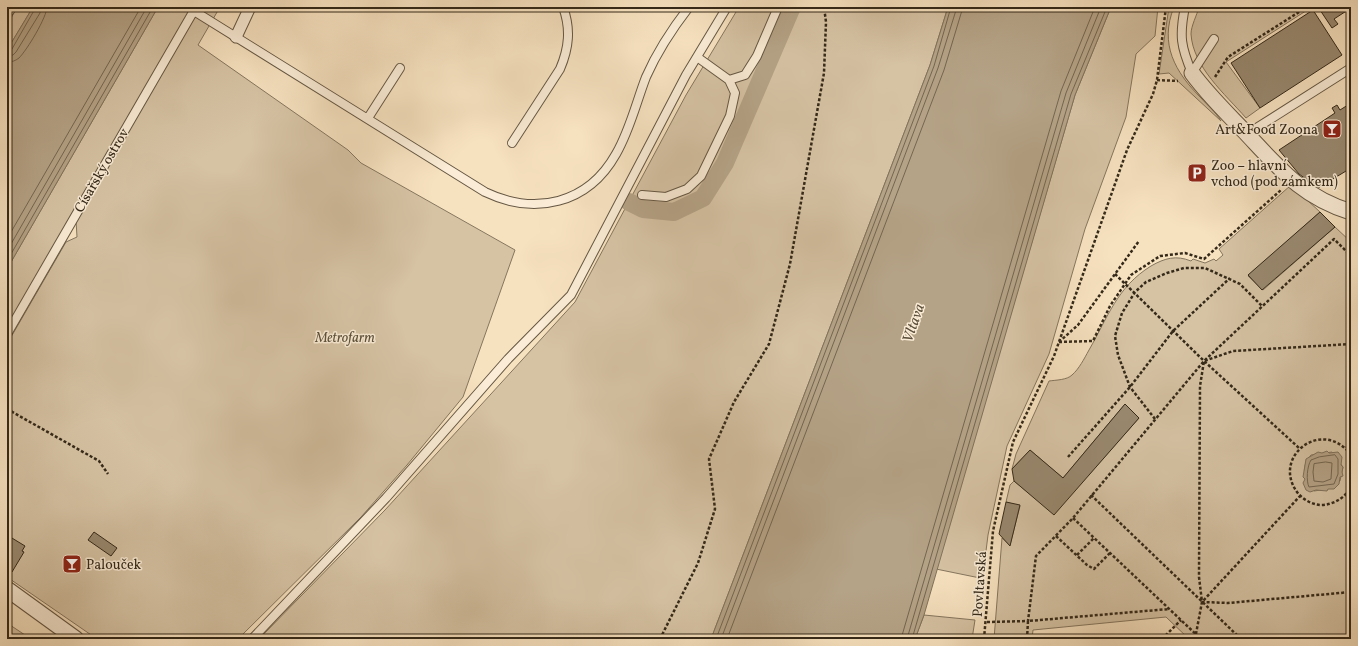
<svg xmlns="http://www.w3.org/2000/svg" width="1358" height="646" viewBox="0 0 1358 646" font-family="Vollkorn,serif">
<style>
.green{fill:#d6c3a4;stroke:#85765e;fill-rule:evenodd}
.water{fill:#b5a387;stroke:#81725b}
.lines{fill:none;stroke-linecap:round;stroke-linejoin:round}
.shore{stroke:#746650;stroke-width:1}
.canal{stroke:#b5a387;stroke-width:18}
.building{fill:#998970;stroke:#342919}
.service-casing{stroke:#655743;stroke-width:10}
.pedestrian-casing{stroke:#655743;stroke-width:13}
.minor-casing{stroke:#655743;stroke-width:17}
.path{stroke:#342919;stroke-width:2.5;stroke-dasharray:3 2;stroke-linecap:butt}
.service{stroke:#faecd6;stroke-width:8}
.pedestrian{stroke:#faecd6;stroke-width:11}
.minor{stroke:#faecd6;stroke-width:15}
.labels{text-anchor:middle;stroke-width:3;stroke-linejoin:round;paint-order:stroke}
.poi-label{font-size:14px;fill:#342919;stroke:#faecd6;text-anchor:start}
.street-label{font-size:14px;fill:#342919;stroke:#faecd6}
.park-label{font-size:14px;font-style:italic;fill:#5c503c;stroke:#faecd6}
.water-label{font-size:15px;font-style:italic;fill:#5b4e3a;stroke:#faecd6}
</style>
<rect width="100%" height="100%" fill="#f7e2c0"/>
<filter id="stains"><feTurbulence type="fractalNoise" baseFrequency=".005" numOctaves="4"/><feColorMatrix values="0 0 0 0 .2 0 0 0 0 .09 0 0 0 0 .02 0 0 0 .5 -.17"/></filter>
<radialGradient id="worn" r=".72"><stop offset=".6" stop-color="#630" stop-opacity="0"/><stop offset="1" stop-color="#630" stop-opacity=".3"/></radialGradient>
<!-- green -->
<path class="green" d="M17 7H33L7 50V26Z
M158 7H220L198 45 348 150 361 163 515 250 463 397 407 465 361 517 238 639H97L7 577V344L66 242 77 237 76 220 7 332V269Z
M739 7H948L930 65 711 639H259L385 510 575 302 686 95Z
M1111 7H1158L1155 36 1136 54 1126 117 1085 229 1049 354 1007 446 988 535 983 575 980 578 936 569 1075 95Z
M1169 7H1174C1159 44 1175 72 1201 98 1208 106 1215 111 1221 121L1169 73 1159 74Z
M1199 7H1312L1226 62 1260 108 1246 118C1225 94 1193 67 1191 34 1191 26 1197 15 1199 7Z
M1291 185 1320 212 1248 276 1263 290 1335 227 1351 242V639H1189L1166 617 1033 630 1032 639H994L1002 538 1010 545 1020 506 1006 502 1010 485 1014 481 1054 514 1139 418 1125 404 1063 478 1030 450 1012 469 1016 454 1049 381C1056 380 1067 380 1072 375 1079 369 1084 359 1089 350 1108 317 1117 287 1151 266 1165 258 1176 255 1191 261L1193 259 1205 263 1214 259 1216 261 1223 255 1219 249ZM1332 452 1343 467 1340 481 1328 489 1314 491C1304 478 1300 468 1311 455Z
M924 615 975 620 972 639H915Z
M7 623 31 639H7Z"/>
<!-- water -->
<path class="water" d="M33 7H158L7 269V50Z
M948 7H1111L1075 95 924 615 915 639H711L930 65Z
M1327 451 1329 453 1338 452 1342 457 1341 465 1343 467 1342 472 1343 476 1340 477 1339 484 1334 489H1328L1327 491 1316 490 1310 492 1306 490 1303 483 1305 479 1303 477 1306 459 1318 452 1322 453Z"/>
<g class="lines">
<!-- shore -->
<path class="shore" d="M7 51 12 49 36 7
M7 56 13 55 16 52 40 13 41 7
M7 62C12 62 15 61 19 58 27 50 47 17 47 7
M7 239 141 7
M7 251 147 7
M7 261 153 7
M1335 455 1338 459V474L1334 484 1309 487C1306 481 1307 466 1311 460L1319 457Z
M1326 462 1332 463 1331 479 1323 482 1314 481 1313 472 1314 464Z
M716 639 934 66 951 7
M721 639 938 68 957 7
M727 639 944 70 963 7
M901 639 1061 91 1095 7
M907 639 1066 93 1101 7
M912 639 1071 94 1107 7"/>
<!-- canal -->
<path class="canal" d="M629 202 643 209 674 212 703 198 725 163 792 7"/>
</g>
<!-- building -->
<path class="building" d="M1318 7H1351V8L1334 19 1338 24 1332 28Z
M1313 10 1342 55 1260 108 1231 63Z
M1351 103V168L1318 188 1299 174 1279 150 1335 113 1332 108 1337 105 1340 110Z
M1320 212 1335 227 1262 290 1248 275Z
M1125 404 1139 418 1054 515 1014 481 1012 469 1030 450 1063 478Z
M1006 502 1020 505 1010 546 999 534Z
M94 532 117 548 111 556 88 540Z
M7 535 25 546 22 551 24 552 12 572 7 568Z"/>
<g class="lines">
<!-- service casing -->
<g class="service-casing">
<path id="service" d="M1185 7C1179 36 1181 47 1192 73L1214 39
M194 11 485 192C535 216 588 204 616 154 630 130 636 103 646 77 657 52 672 29 689 7
M729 80 745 75 757 56 778 7
M368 118 400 68
M1247 134 1351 68
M512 143 560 69C569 48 571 29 563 7
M642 195 666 197 687 189 701 176 730 116 735 93 729 80 697 57
M7 334 196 7
M252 639 386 498 508 359 571 295 686 75 727 7"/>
</g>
<!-- pedestrian casing -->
<g class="pedestrian-casing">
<path id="pedestrian" d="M236 37 250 7"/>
</g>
<!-- minor casing -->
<g class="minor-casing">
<path id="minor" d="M7 9 8 7
M1192 73C1208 95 1227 113 1245 132 1279 168 1302 197 1351 212
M7 589 76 639"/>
</g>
<!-- path -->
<path class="path" d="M1215 77 1228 57 1307 7
M1157 80 1178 81
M1115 274 1204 361 1299 448
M1059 342 1093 341 1110 306 1131 275 1160 256 1185 253 1204 259 1281 190
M1059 342 1078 325 1139 241
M1351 344 1233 351 1204 361 1200 386 1199 577 1202 602 1228 603 1351 592
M7 409 99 461 108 474
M1155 419 1130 387 1118 355 1115 336 1122 313 1135 292 1146 282 1167 273 1184 268H1205L1240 284 1262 306
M1346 448 1351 443
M1351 455C1323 417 1271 456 1297 492 1302 499 1311 504 1320 505 1333 505 1343 499 1351 488
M1068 457 1130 387 1173 331 1230 278
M1091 495 1241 639
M1346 495 1351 499
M1073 518 1201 639
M1056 536 1087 565 1094 569 1110 553
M1077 555 1094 538
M987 622 1028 621 1036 556 1073 518 1204 361 1334 239 1351 256
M660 639 698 563 715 509 709 459 734 402 769 344 790 264 824 73 826 22 824 7
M984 639 993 531 1013 442 1054 356 1127 150 1153 94 1157 80 1166 7
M1027 639 1028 621 1169 609
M1162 639 1181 620
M1195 639 1202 602 1300 496"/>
<!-- service -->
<use href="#service" class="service"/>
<!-- pedestrian -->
<use href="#pedestrian" class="pedestrian"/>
<!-- minor -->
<use href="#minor" class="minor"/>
</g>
<!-- icons -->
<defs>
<g id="bar-square" transform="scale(1)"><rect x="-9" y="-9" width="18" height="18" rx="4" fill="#8f2418" stroke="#faecd6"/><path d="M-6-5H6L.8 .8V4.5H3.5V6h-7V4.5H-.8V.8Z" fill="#fff"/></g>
<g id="parking-square" transform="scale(1)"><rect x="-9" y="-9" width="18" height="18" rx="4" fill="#8f2418" stroke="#faecd6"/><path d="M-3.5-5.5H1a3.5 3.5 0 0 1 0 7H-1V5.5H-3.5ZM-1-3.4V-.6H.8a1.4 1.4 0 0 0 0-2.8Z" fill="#fff"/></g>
</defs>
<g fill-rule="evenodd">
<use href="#bar-square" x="1332" y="129"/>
<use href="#parking-square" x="1197" y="173"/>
<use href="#bar-square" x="72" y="564"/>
</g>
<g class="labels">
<!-- poi labels -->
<g class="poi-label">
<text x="1318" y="134" text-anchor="end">Art&amp;Food Zoona</text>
<text x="1211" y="170">Zoo – hlavní<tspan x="1211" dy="16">vchod (pod zámkem)</tspan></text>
<text x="86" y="569">Palouček</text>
</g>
<!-- street labels -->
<g class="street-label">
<text transform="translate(101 170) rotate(-60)" y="5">Císařský ostrov</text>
<text transform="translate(979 584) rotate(-86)" y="5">Povltavská</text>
</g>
<!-- park labels -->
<g class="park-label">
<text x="345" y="342">Metrofarm</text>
</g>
<!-- water labels -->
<g class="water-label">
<text transform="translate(913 323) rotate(-71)" y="5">Vltava</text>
</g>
</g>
<!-- margin -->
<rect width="1358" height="646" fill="none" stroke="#f7e2c0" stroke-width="24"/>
<rect x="8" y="8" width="1342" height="630" fill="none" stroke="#342919" stroke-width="2"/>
<rect x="12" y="12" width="1334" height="622" fill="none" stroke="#342919"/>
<rect width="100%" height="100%" filter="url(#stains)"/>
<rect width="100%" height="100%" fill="url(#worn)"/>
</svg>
